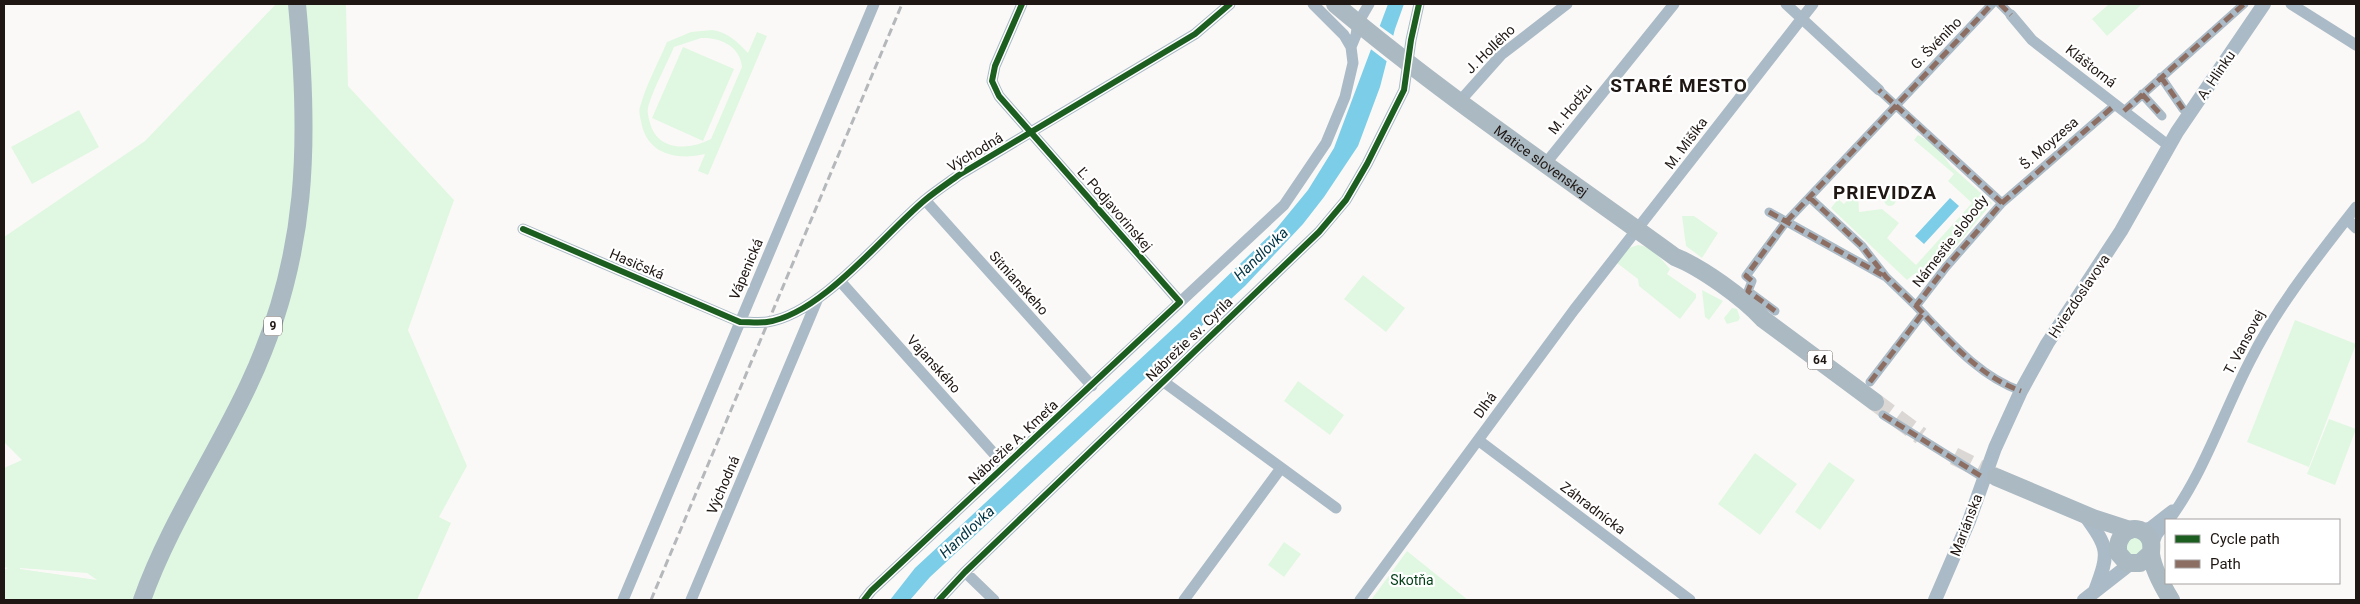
<svg xmlns="http://www.w3.org/2000/svg" width="2360" height="604" viewBox="0 0 2360 604" font-family="Roboto,sans-serif">
<style>
.green{fill:#e0f8e1;fill-rule:evenodd}
.water{fill:#7bcde8}
.pier{fill:#fbf9f7}
.lines{fill:none;stroke-linecap:round;stroke-linejoin:round}
.primary-tunnel{stroke:#dad7d5;stroke-width:18;stroke-dasharray:18 9;stroke-linecap:butt}
.pedestrian{stroke:#aabac6;stroke-width:9}
.minor{stroke:#aabac6;stroke-width:11}
.tertiary{stroke:#aabac6;stroke-width:14}
.primary{stroke:#abb9c2;stroke-width:18}
.rail{stroke:#b4b8bb;stroke-width:3;stroke-dasharray:8 4;stroke-linecap:butt}
.quiet{stroke:#8d6e63;stroke-width:5;stroke-dasharray:10 5;stroke-linecap:butt}
.cycleway-casing{stroke:#fff;stroke-width:9}
.cycleway{stroke:#1b5e20;stroke-width:6}
.labels{text-anchor:middle;stroke-width:4.5;stroke-linejoin:round;paint-order:stroke}
.shield{fill:#fff;stroke:#625d5a;stroke-width:1}
.shield-label{font-size:12px;font-weight:bold;fill:#1f1713}
.street-label{font-size:14px;fill:#1f1713;stroke:#fff}
.park-label{font-size:14px;fill:#023e16;stroke:#fff}
.water-label{font-size:15px;font-style:italic;fill:#003444;stroke:#fff}
.district-label{font-size:19px;font-weight:bold;letter-spacing:1px;fill:#1f1713;stroke:#fff}
</style>
<rect width="100%" height="100%" fill="#fbf9f7"/>
<!-- green -->
<path class="green" d="M276 4H346L348 86 454 200 408 330 467 466 439 517 451 523 417 600H4V570L8 568 4 567V468L22 460 4 442V237L145 141ZM20 568 87 573 97 580 20 569Z
M2109 4H2140L2141 5 2107 36 2092 19Z
M712 30C727 32 737 41 748 53L757 32 767 36 708 175 698 171 705 154C679 160 650 156 642 126 641 120 638 112 640 107 646 85 658 63 667 42L691 32ZM701 38C720 37 740 46 742 67L711 139C690 150 658 152 650 123 649 119 647 113 648 108 652 91 667 64 674 47Z
M683 47 734 69 703 141 652 118Z
M79 110 99 147 32 184 11 147Z
M1918 135 1935 145 1951 166 1992 203 1928 280 1922 275 1914 274 1907 280 1831 208 1838 199 1844 204 1858 189 1859 212 1882 209 1899 223 1887 238 1916 265 1972 203 1948 181 1954 174 1914 140Z
M1884 200a6 6 0 1 1 12 0a6 6 0 1 1-12 0Z
M1682 216H1694L1718 233 1702 258 1686 246Z
M1638 245C1653 247 1660 258 1670 269L1667 274 1696 294V298L1680 319 1639 286 1638 279 1617 263 1629 248Z
M1363 275 1405 308 1386 332 1344 299Z
M1702 290 1723 301 1709 320 1705 317Z
M1732 308 1737 309 1740 318 1738 321 1727 324 1724 318Z
M2295 320 2356 344 2309 467 2247 442Z
M1298 381 1344 415 1330 435 1284 401Z
M2329 419 2356 429 2335 485 2307 474Z
M1755 453 1797 484 1760 535 1718 504Z
M1829 462 1855 480 1820 530 1795 512Z
M2132 535 2144 539 2141 557 2127 556 2123 543Z
M1284 542 1301 554 1284 577 1268 565Z
M1407 551 1468 600H1371Z"/>
<!-- water -->
<path class="water" d="M1388 4H1404L1395 29 1380 87 1358 146 1324 197 1303 224 1245 286 930 577 910 600H890L915 568 1179 323 1276 229 1308 190 1334 148Z
M1950 198 1959 206 1924 244 1915 236Z"/>
<!-- pier -->
<path class="pier" d="M1377 24 1395 37 1389 63 1368 47Z"/>
<g class="lines">
<!-- primary-tunnel -->
<path class="primary-tunnel" d="M1875 402 1921 436
M1954 456 1996 477"/>
<!-- pedestrian -->
<path class="pedestrian" d="M2000 4 2011 15
M2161 77 2183 109
M2142 94 2162 116
M2124 111 2244 4
M1810 198 1862 246 1886 277 1916 306 1946 267 2002 203 1879 90
M2002 203 2115 105
M1769 212 1884 276
M1916 306C1947 338 1978 376 2021 391
M1775 311 1748 291 1752 281 1746 276 1785 223 1992 4
M1870 382 1923 313
M1883 415 1984 478"/>
<!-- minor -->
<path class="minor" d="M1022 4 995 66 992 81 999 96 1180 302
M1313 4 1344 35 1351 47
M1786 4 1879 90
M2291 4 2356 45
M2011 15 2032 40 2169 146
M1460 101 1501 55 1567 4
M1546 163 1674 4
M925 200 1092 386
M2347 219 2356 228
M523 229 740 322C749 322 759 323 767 322 822 314 883 235 925 200 936 191 948 183 959 175L1195 34 1230 4
M840 281 1005 466
M1164 382 1336 508
M1478 440 1690 600
M2169 520C2204 473 2223 413 2250 361 2278 305 2318 256 2356 207
M2140 530 2150 527 2172 510
M2152 548 2157 535 2166 523
M965 572 994 600
M623 600 874 4
M691 600 818 298
M864 600 871 591 1284 205 1326 143 1345 97 1353 63 1351 47 1356 35 1358 23 1369 4
M939 600 965 572 1319 232 1346 200 1367 164 1404 90 1411 40 1419 4
M1184 600 1281 468
M1360 600 1574 310 1813 4"/>
<!-- tertiary -->
<path class="tertiary" d="M2084 514C2109 549 2110 551 2095 591
M1935 600 1969 521 1995 448 2021 391 2047 344 2121 231 2177 132 2264 4
M2084 600 2130 564"/>
<!-- primary -->
<g class="primary">
<path id="s1" d="M1335 4C1443 95 1561 174 1675 257 1701 267 1744 298 1763 319L1875 402"/>
<path d="M1996 477 2093 518 2130 530"/>
<path d="M2151 553 2140 563H2127L2119 554C2113 536 2134 519 2148 536 2153 542 2151 547 2151 554 2153 569 2163 587 2171 600"/>
<path d="M142 600C169 524 215 457 249 384 309 257 310 140 297 4"/>
</g>
<!-- rail -->
<path class="rail" d="M651 600 902 4"/>
<!-- quiet -->
<path class="quiet" d="M2000 4 2011 15
M2161 77 2183 109
M2142 94 2162 116
M2124 111 2244 4
M1810 198 1862 246 1886 277 1916 306 1946 267 2002 203 1879 90
M2002 203 2115 105
M1769 212 1882 275
M1916 306C1947 338 1978 376 2021 391
M1775 311 1748 291 1752 281 1746 276 1785 223 1992 4
M1870 382 1923 313
M1883 415 1984 478"/>
<!-- cycleway casing -->
<g class="cycleway-casing">
<path id="cycleway" d="M523 229 740 322C749 322 759 323 767 322 822 314 883 235 925 200 936 191 948 183 959 175L1195 34 1230 4
M864 600 871 591 1180 302 999 96 992 81 995 66 1022 4
M939 600 965 572 1319 232 1346 200 1367 164 1404 90 1411 40 1419 4"/>
</g>
<!-- cycleway -->
<use href="#cycleway" class="cycleway"/>
</g>
<g class="labels">
<!-- shield labels -->
<g class="shield">
<rect x="264" y="316.5" width="18" height="19" rx="4"/>
<rect x="1807.5" y="350.5" width="25" height="19" rx="4"/>
</g>
<g class="shield-label">
<text x="273" y="330">9</text>
<text x="1820" y="364">64</text>
</g>
<!-- street labels -->
<g class="street-label">
<text transform="translate(1936 43) rotate(-46)" y="5">G. Švéniho</text>
<text transform="translate(1490 49) rotate(-44)" y="5">J. Hollého</text>
<text transform="translate(2091 66) rotate(38)" y="5">Kláštorná</text>
<text transform="translate(2216 75) rotate(-56)" y="5">A. Hlinku</text>
<text transform="translate(1570 109) rotate(-51)" y="5">M. Hodžu</text>
<text transform="translate(1686 143) rotate(-53)" y="5">M. Mišíka</text>
<text transform="translate(2049 143) rotate(-41)" y="5">Š. Moyzesa</text>
<text transform="translate(975 152) rotate(-31)" y="5">Východná</text>
<text dy="5" stroke="none"><textPath href="#s1" startOffset="259">Matice slovenskej</textPath></text>
<text transform="translate(1115 209) rotate(49)" y="5">Ľ. Podjavorinskej</text>
<text transform="translate(1950 241) rotate(-52)" y="5">Námestie slobody</text>
<text transform="translate(637 264) rotate(23)" y="5">Hasičská</text>
<text transform="translate(746 269) rotate(-67)" y="5">Vápenická</text>
<text transform="translate(1019 283) rotate(48)" y="5">Sitnianskeho</text>
<text transform="translate(2079 296) rotate(-56)" y="5">Hviezdoslavova</text>
<text transform="translate(1189 339) rotate(-44)" y="5">Nábrežie sv. Cyrila</text>
<text transform="translate(2244 342) rotate(-62)" y="5">T. Vansovej</text>
<text transform="translate(934 364) rotate(48)" y="5">Vajanského</text>
<text transform="translate(1485 405) rotate(-54)" y="5">Dlhá</text>
<text transform="translate(1013 442) rotate(-43)" y="5">Nábrežie A. Kmeťa</text>
<text transform="translate(723 485) rotate(-67)" y="5">Východná</text>
<text transform="translate(1593 508) rotate(37)" y="5">Záhradnícka</text>
<text transform="translate(1966 525) rotate(-69)" y="5">Mariánska</text>
</g>
<!-- park labels -->
<g class="park-label">
<text x="1412" y="585">Skotňa</text>
</g>
<!-- water labels -->
<g class="water-label">
<text transform="translate(1261 254) rotate(-44)" y="5">Handlovka</text>
<text transform="translate(967 532) rotate(-43)" y="5">Handlovka</text>
</g>
<!-- district labels -->
<g class="district-label">
<text x="1679" y="92">STARÉ MESTO</text>
<text x="1885" y="199">PRIEVIDZA</text>
</g>
</g>
<!-- border -->
<rect width="2360" height="604" fill="none" stroke="#1f1713" stroke-width="10"/>
<!-- legend -->
<rect x="2165" y="519" width="175" height="65" fill="#ffffff" stroke="#a5a2a1"/>
<rect x="2175" y="535" width="25" height="8" fill="#1b5e20" stroke="#a5a2a1"/>
<text x="2210" y="544" font-size="15" fill="#1f1713">Cycle path</text>
<rect x="2175" y="560" width="25" height="8" fill="#8d6e63" stroke="#a5a2a1"/>
<text x="2210" y="569" font-size="15" fill="#1f1713">Path</text>
</svg>
